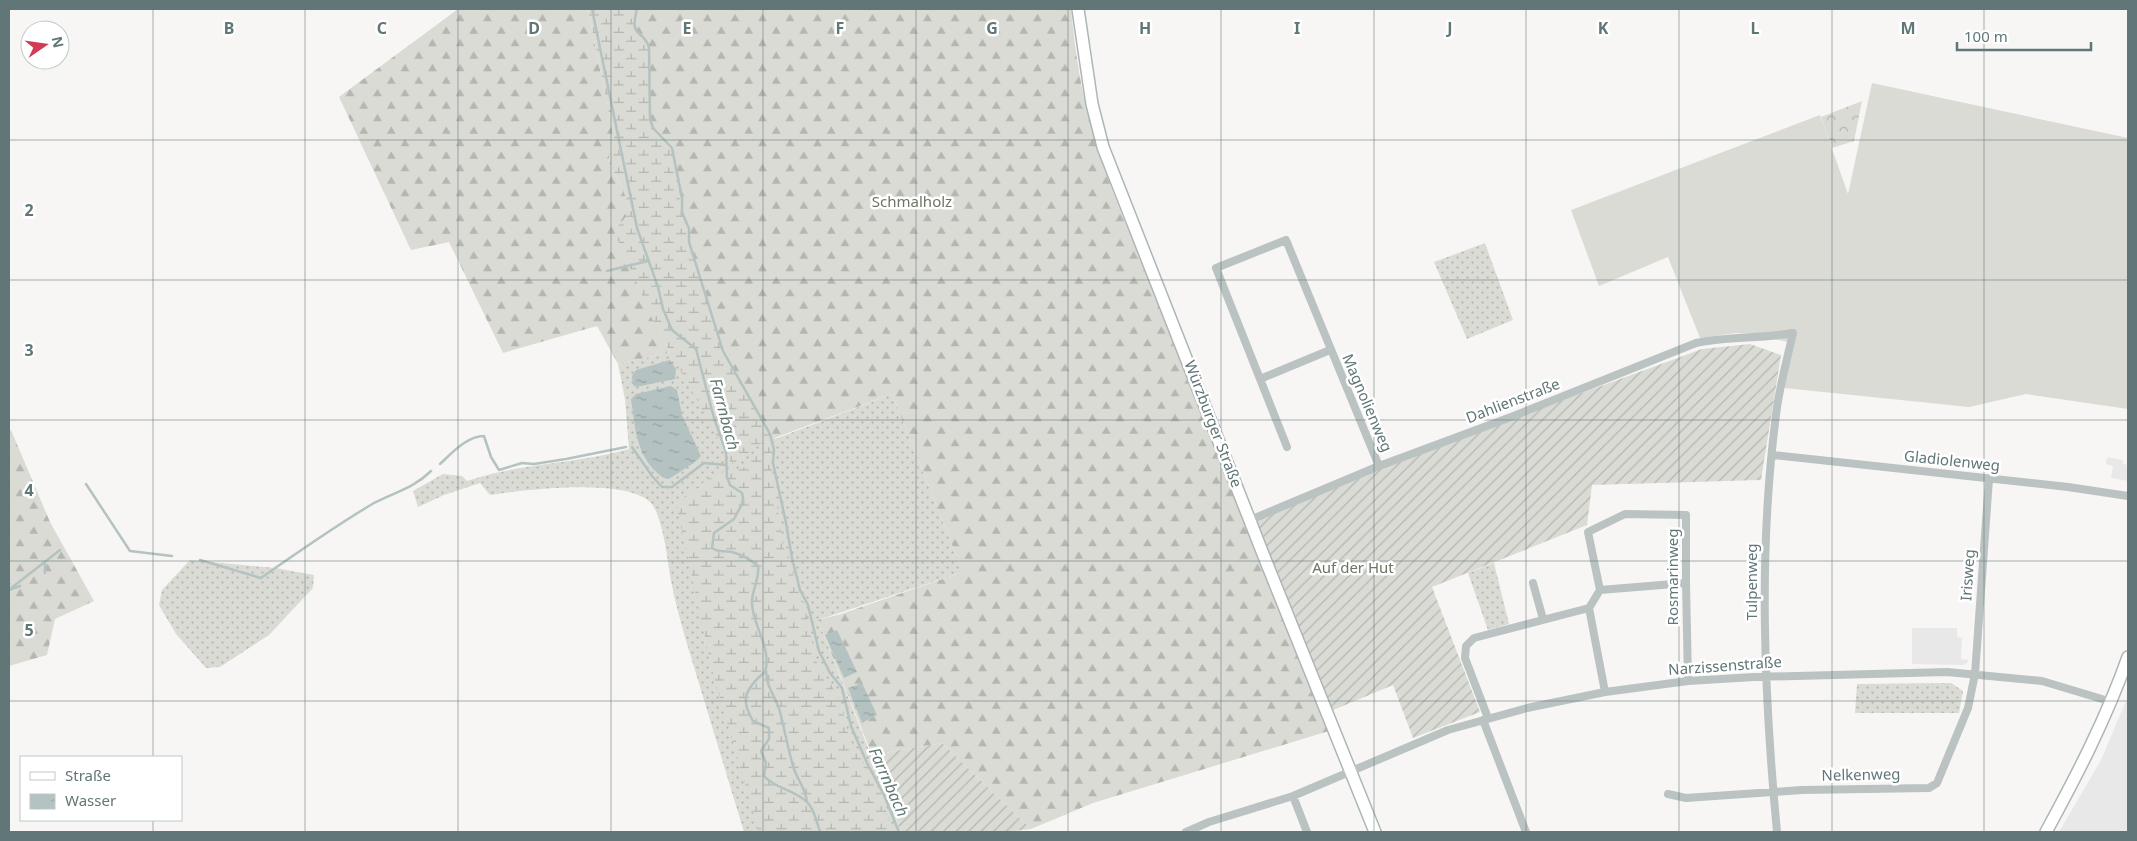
<svg xmlns="http://www.w3.org/2000/svg" width="2137" height="841" viewBox="0 0 2137 841" font-family="'Noto Sans',sans-serif">
<style>
.built{fill:#e8e8e8}
.grass{fill:url(#grass-dots)}
.forest{fill:url(#forest-firs)}
.wetland{fill:url(#wetland-marsh)}
.park{fill:url(#park-crowns)}
.garden{fill:url(#garden-furrows)}
.pitch{fill:#dadbd4}
.water{fill:url(#water-ripples)}
.lines{fill:none;stroke-linecap:round;stroke-linejoin:round}
.stream{stroke:#b4c3c1;stroke-width:2.5}
.secondary-casing{stroke:#adb6b7;stroke-width:14}
.street{stroke:#bac2c2;stroke-width:8}
.secondary{stroke:#fff;stroke-width:11}
.grid{fill:none;stroke:#607677;stroke-width:1;stroke-opacity:0.55}
.labels{text-anchor:middle;stroke-width:5;stroke-linejoin:round;paint-order:stroke}
.park-label{font-size:15px;fill:#6d7563;stroke:#fff}
.street-label{font-size:15px;fill:#607677;stroke:#fff}
.water-label{font-size:16px;font-style:italic;fill:#607774;stroke:#fff}
.grid-label{font-size:16px;text-anchor:middle;font-weight:bold;fill:#607677;stroke:#fff;stroke-width:5;stroke-linejoin:round;paint-order:stroke}
</style>
<defs>
<pattern id="grass-dots" width="8" height="8" patternUnits="userSpaceOnUse" patternTransform="scale(1.25)"><rect width="8" height="8" fill="#dadbd4"/><path d="M2 2h.1M6 6h.1" fill="none" stroke="#b4b6b1" stroke-width="1.8" stroke-linecap="round"/></pattern>
<pattern id="forest-firs" width="22" height="20" patternUnits="userSpaceOnUse" patternTransform="scale(1.25)"><rect width="22" height="20" fill="#dadbd4"/><path d="M5 1l3.5 6h-7zM16 11l3.5 6h-7z" fill="#b4b6b1"/></pattern>
<pattern id="wetland-marsh" width="20" height="14" patternUnits="userSpaceOnUse" patternTransform="scale(1.25)"><rect width="20" height="14" fill="#dadbd4"/><path d="M1 5h8M5 5V1M11 12h8M15 12V8" fill="none" stroke="#b4b6b1"/></pattern>
<pattern id="park-crowns" width="20" height="18" patternUnits="userSpaceOnUse" patternTransform="scale(1.25)"><rect width="20" height="18" fill="#dadbd4"/><path d="M2 6a3 3 0 1 1 6 0M12 15a3 3 0 1 1 6 0" fill="none" stroke="#b4b6b1"/></pattern>
<pattern id="garden-furrows" width="10" height="10" patternUnits="userSpaceOnUse" patternTransform="scale(1.25)"><rect width="10" height="10" fill="#dadbd4"/><path d="M-1 1l2-2M0 10L10 0M9 11l2-2" fill="none" stroke="#b4b6b1"/></pattern>
<pattern id="water-ripples" width="26" height="14" patternUnits="userSpaceOnUse" patternTransform="scale(1.25)"><rect width="26" height="14" fill="#b4c3c1"/><path d="M2 4q2-2 4 0t4 0M15 11q2-2 4 0t4 0" fill="none" stroke="#96a3a2"/></pattern>
</defs>
<rect width="100%" height="100%" fill="#f7f6f4"/>
<!-- built -->
<path class="built" d="M2107 457 2123 460V464L2128 465V481L2111 478 2113 466 2106 464Z
M1912 628H1957V637L1962 638 1961 659 1968 660V662L1964 665 1912 664Z
M2128 696V832H2059L2101 760Z"/>
<!-- grass -->
<path class="grass" d="M588 9H637L689 242 703 290 712 314 775 439 892 394 963 572 818 620 901 832H744L687 644C681 623 675 602 671 581 668 563 663 517 651 503 626 477 523 490 490 495L480 483 444 495 418 507 413 491 443 474 462 476 467 481C519 463 576 464 629 449L625 399 618 364 671 352Z
M1485 243 1513 320 1467 339 1434 262Z
M190 560 275 568 314 575 313 588 269 635 220 667 206 668 176 634 159 605 162 590Z
M1494 563 1509 624 1488 630 1468 573Z
M1951 683 1963 691 1959 713H1855L1857 684Z"/>
<!-- forest -->
<path class="forest" d="M458 9H588L614 140 608 161 624 191 660 337 671 352 618 364 597 326 503 353 449 242 411 250 339 97Z
M637 9H1071C1075 50 1081 93 1093 133 1099 154 1107 174 1114 195L1332 730 1093 803 1031 829 942 743 872 755 818 620 841 614 963 572 892 394 769 440 770 434 723 351 689 242C689 228 685 224 682 212 678 192 679 169 672 150 669 141 655 134 650 119L649 48C643 28 629 40 637 9Z
M9 430H11L50 522 94 601 55 619 47 655 9 666Z"/>
<!-- wetland -->
<path class="wetland" d="M588 9H637C629 40 643 28 649 47L650 119C655 134 669 141 672 150 679 169 678 192 682 212 685 224 689 228 689 242L723 351 770 434 771 440 757 445 737 463H731L671 352 660 337 614 231 629 213 624 191 608 161 614 140Z
M770 442 772 450 771 464 783 545 806 611 816 661 840 699 849 738 882 795 893 832H759L712 670 676 503 715 474 743 468Z"/>
<!-- park -->
<path class="park" d="M1862 101 1854 141 1832 148 1821 117Z"/>
<!-- garden -->
<path class="garden" d="M1750 344 1781 355 1761 480 1592 485 1587 525 1432 587 1480 712 1413 738 1393 685 1326 713 1246 523 1426 450 1702 349Z
M942 743 1031 829 1005 832H901L872 755Z"/>
<!-- pitch -->
<path class="pitch" d="M1872 83 2128 138V409L2026 394 1969 407 1784 388 1792 343 1752 334 1735 333 1700 338 1668 257 1599 286 1571 210 1820 115 1848 194Z"/>
<!-- water -->
<path class="water" d="M670 360 676 369 675 379 636 387 633 385 632 376 636 370Z
M671 386 677 390 682 415 701 456 695 462 669 479C662 479 658 473 653 469 635 448 635 424 631 399L636 394Z
M837 630 857 672 844 678 825 635Z
M862 683 877 715 862 723 848 688Z"/>
<g class="lines">
<!-- stream -->
<path class="stream" d="M592 9 637 228 658 287 663 309 672 330 696 349 714 418 726 452 727 477 730 485 742 493 743 498 742 504 734 519 714 533 712 548C719 553 723 550 732 552 740 554 751 560 758 566 760 580 751 590 752 604 753 625 770 646 766 668 765 673 763 674 759 677 743 693 742 702 753 721L769 728V739L761 751 766 763 764 776C775 789 796 790 808 803 815 811 817 823 820 832
M637 9C629 40 643 28 649 47L650 119 653 128 672 148 682 198V212L689 229V242L723 351 770 434 774 450 773 463 786 523 792 558 800 590 808 605 819 651 830 673 842 688 851 726 867 763 884 795 899 832
M607 271 648 261
M632 447 652 476 662 487H672L704 463 726 465
M440 464C452 453 467 436 484 436L491 457 499 470 522 463 534 464 566 459 626 447
M86 484 130 551 172 556
M200 560 261 578C298 552 335 526 374 503 395 492 414 488 431 471
M45 573V562
M10 589 60 550
M9 590 20 586
M766 671C767 690 776 696 780 712 785 731 788 750 794 769 798 781 806 789 807 802"/>
<!-- secondary casing -->
<g class="secondary-casing">
<path id="secondary" d="M1078 9 1092 104 1103 147 1265 559 1375 832
M2046 832C2077 775 2106 719 2128 657"/>
</g>
<!-- street -->
<path class="street" d="M1260 379 1330 350
M1287 447 1216 268 1286 240 1379 466
M1773 455 2068 487 2128 496
M1250 520 1379 466 1511 417 1696 343C1728 336 1760 339 1793 333 1787 360 1779 388 1776 415 1758 553 1764 694 1777 832
M1533 583 1543 619
M1600 590 1588 532 1625 514 1686 515V583L1688 681
M1589 608 1605 692
M1488 718 1465 658 1466 646 1474 638 1589 608 1600 590 1686 583
M1483 720 1526 832
M1668 794 1686 798 1802 790 1929 788 1937 783 1968 708 1975 674 1989 479
M1293 796 1307 832
M1186 832 1209 822 1293 796 1448 730 1527 708 1605 692 1688 681 1754 677 1947 672 2042 681 2112 702"/>
<!-- secondary -->
<use href="#secondary" class="secondary"/>
</g>
<!-- grid -->
<path class="grid" d="M153 9V757M305 9V832M458 9V832M611 9V832M763 9V832M916 9V832M1068 9V832M1221 9V832M1374 9V832M1526 9V832M1679 9V832M1832 9V832M1984 9V832M9 140H2128M9 280H2128M9 420H2128M9 561H2128M9 701H2128M153 820V832"/>
<g class="labels">
<!-- park labels -->
<g class="park-label">
<text x="912" y="207">Schmalholz</text>
<text x="1353" y="573">Auf der Hut</text>
</g>
<!-- street labels -->
<g class="street-label">
<text transform="translate(1513 401) rotate(-21)" y="5">Dahlienstraße</text>
<text transform="translate(1367 403) rotate(67)" y="5">Magnolienweg</text>
<text transform="translate(1213 424) rotate(69)" y="5">Würzburger Straße</text>
<text transform="translate(1952 461) rotate(6)" y="5">Gladiolenweg</text>
<text transform="translate(1968 575) rotate(-86)" y="5">Irisweg</text>
<text transform="translate(1673 577) rotate(-90)" y="5">Rosmarinweg</text>
<text transform="translate(1752 582) rotate(-90)" y="5">Tulpenweg</text>
<text transform="translate(1725 666) rotate(-4)" y="5">Narzissenstraße</text>
<text transform="translate(1861 775) rotate(-1)" y="5">Nelkenweg</text>
</g>
<!-- water labels -->
<g class="water-label">
<text transform="translate(725 414) rotate(75)" y="6">Farrnbach</text>
<text transform="translate(889 782) rotate(66)" y="6">Farrnbach</text>
</g>
</g>
<g class="grid-label">
<text x="229" y="34">B</text>
<text x="382" y="34">C</text>
<text x="534" y="34">D</text>
<text x="687" y="34">E</text>
<text x="840" y="34">F</text>
<text x="992" y="34">G</text>
<text x="1145" y="34">H</text>
<text x="1297" y="34">I</text>
<text x="1450" y="34">J</text>
<text x="1603" y="34">K</text>
<text x="1755" y="34">L</text>
<text x="1908" y="34">M</text>
<text x="29" y="216">2</text>
<text x="29" y="356">3</text>
<text x="29" y="496">4</text>
<text x="29" y="636">5</text>
</g>
<!-- border -->
<rect width="2137" height="841" fill="none" stroke="#607677" stroke-width="20"/>
<!-- legend -->
<rect x="20" y="756" width="162" height="65" fill="#ffffff" stroke="#bfc8c9"/>
<rect x="30" y="772" width="25" height="8" fill="#ffffff" stroke="#bfc8c9"/>
<text x="65" y="781" font-size="15" fill="#607677">Straße</text>
<rect x="30" y="794" width="25" height="15" fill="url(#water-ripples)" stroke="#bfc8c9"/>
<text x="65" y="806" font-size="15" fill="#607677">Wasser</text>
<!-- north arrow -->
<g transform="translate(45 45) rotate(77)"><circle r="24" fill="#ffffff" stroke="#bfc8c9"/>
<path d="M0-4L9 19L0 12L-9 19Z" fill="#cf3c53"/>
<text y="-8" font-size="14" font-weight="bold" text-anchor="middle" fill="#607677">N</text>
</g>
<!-- scale -->
<path d="M1957 42v8h134v-8" fill="none" stroke="#607677" stroke-width="2.5"/>
<text x="1964" y="42" font-size="15" fill="#607677" stroke="#ffffff" stroke-width="4" paint-order="stroke">100 m</text>
</svg>
